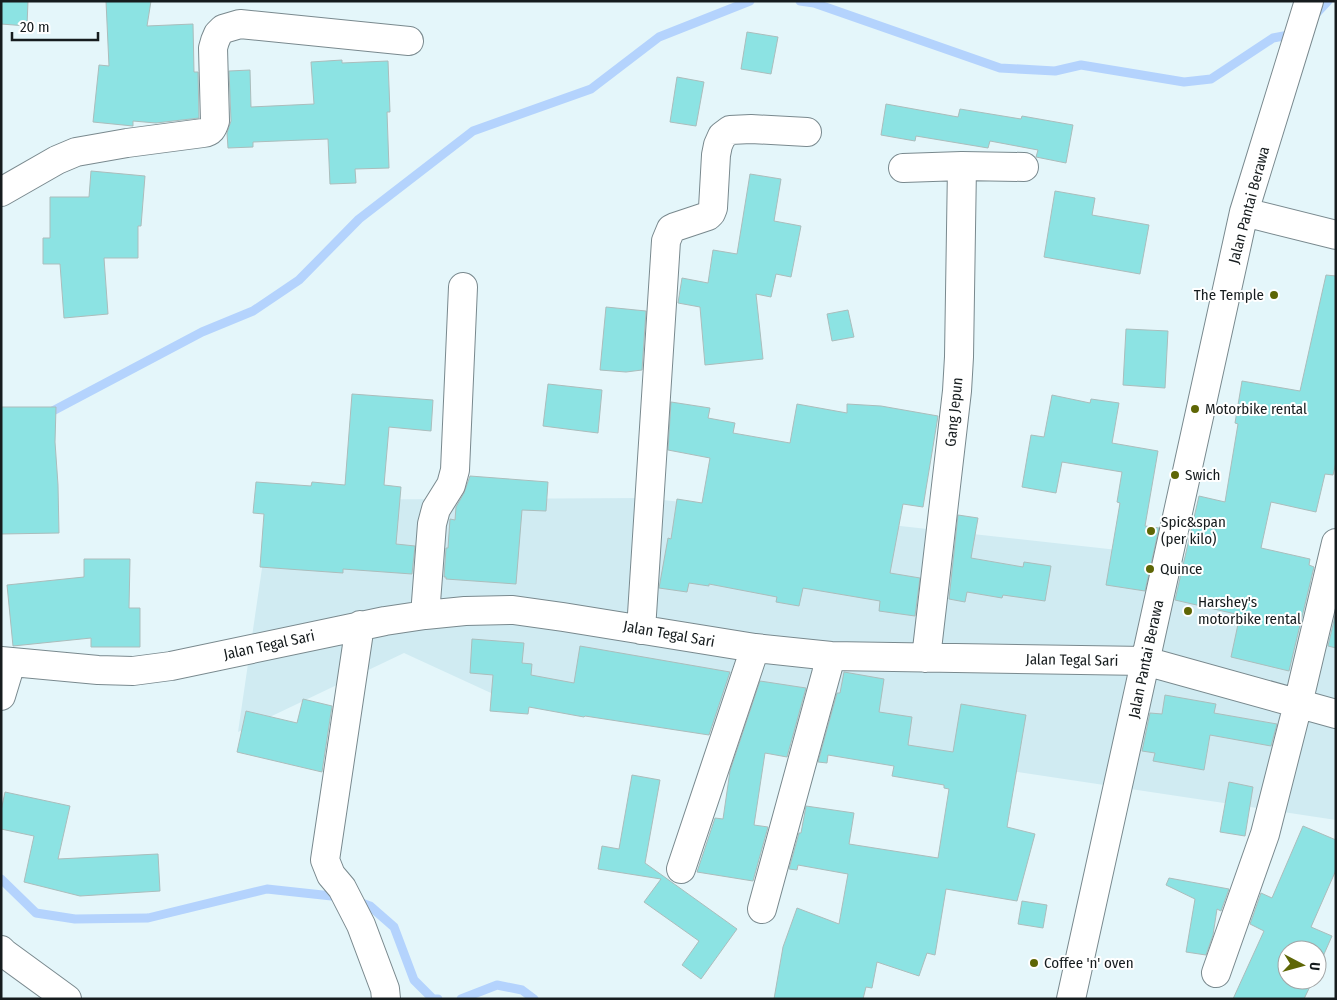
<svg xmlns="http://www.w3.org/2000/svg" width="1337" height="1000" viewBox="0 0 1337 1000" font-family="'Fira Sans Condensed',sans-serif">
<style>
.built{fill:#d0ebf2}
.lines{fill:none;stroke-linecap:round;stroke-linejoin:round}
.stream{stroke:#b4d3fd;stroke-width:9}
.building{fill:#8ce3e3;stroke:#abbdbc}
.minor-casing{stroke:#79898e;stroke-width:30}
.minor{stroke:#fff;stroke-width:28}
.poi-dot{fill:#5e6605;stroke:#fff;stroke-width:2}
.labels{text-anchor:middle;stroke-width:4;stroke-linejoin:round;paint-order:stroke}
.street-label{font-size:15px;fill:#161c1e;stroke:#fff}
.poi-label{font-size:15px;fill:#161c1e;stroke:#fff;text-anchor:start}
</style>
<rect width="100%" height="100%" fill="#e4f6fa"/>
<!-- built -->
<path class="built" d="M645 498 1154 554 1336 587V820L665 719 504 699 404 653 238 732 272 500Z"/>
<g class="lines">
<!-- stream -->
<path class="stream" d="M800 1 814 3 1000 68 1055 71 1081 65 1184 82 1211 79 1273 38 1294 34
M1314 16 1328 1
M47 414 202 332 253 311 299 280 359 219 473 131 591 89 659 37 750 1
M1 879 36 913 75 919 148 918 267 889 341 897
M356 901 370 906 394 927 414 980 433 999H438
M461 999 497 985 522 990 534 999"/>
</g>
<!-- building -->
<path class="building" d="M1 1H28L27 26 1 24Z
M106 1H151L147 26 193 24 194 72H198L199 118 156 123 133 121V126L93 122 99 65 109 66Z
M747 32 778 37 771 74 741 69Z
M342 60V63L388 61 390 112H387L389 168 355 169 356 183 330 184 328 139 253 142V147L228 148 227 133 231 121 229 71 250 70 251 107 314 104 311 62Z
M677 77 704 82 696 126 670 122Z
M886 104 958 117 960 109 1021 119 1022 116 1073 125 1066 163 1036 157 1038 150 990 141 988 148 916 136 915 141 881 135Z
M91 171 145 176 141 226H138V258H104L108 314 64 318 60 264H43V238H50V197H89Z
M750 174 781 179 774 221 801 226 791 277 776 274 771 297 756 294 763 359 705 365 700 307 678 303 682 278 708 283 713 250 737 254Z
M1055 191 1095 198 1092 215 1149 225 1140 274 1044 257Z
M1326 275 1336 276V462L1333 475 1325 474 1316 512 1271 502 1261 548 1310 559 1309 565 1314 567 1289 671 1231 657 1240 615 1175 600 1199 496 1225 502 1238 424 1235 423 1242 381 1300 391Z
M606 307 646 311 642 370 626 372 600 370Z
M848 310 854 337 832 341 827 314Z
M1126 329 1168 331 1165 388 1123 385Z
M548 384 602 390 598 433 543 426Z
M352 394 433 400 431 431 389 427 384 485 401 487 396 544 415 546 412 574 343 569V573L260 567 264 514 253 513 256 482 311 486 312 482 345 485Z
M1052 395 1090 403 1091 399 1119 403 1112 443 1158 451 1145 526 1159 528 1145 591 1106 585 1120 503 1117 502 1122 472 1062 462 1056 493 1022 487 1031 435 1044 437Z
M671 402 710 408 708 418 735 423 733 433 790 443 797 404 847 413V404L881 406 938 416 923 507 903 504 890 573 920 578 915 616 879 611 880 601 803 588 799 606 776 602 777 597 709 584V586L689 583 687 592 659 588 668 538 671 539 677 499 702 503 710 458 668 450Z
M1 407H56L55 442 58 485 59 533 1 534Z
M470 476 548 482 546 511 522 510 516 584 446 579V577H444L446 548H448L450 519 455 520 456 507 464 493Z
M958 515 978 518 971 558 1023 567 1024 562 1051 566 1045 601 1003 595 1002 598 967 592 965 602 949 599Z
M84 559H130L129 608H140V647H91V638L13 646 7 585 84 577Z
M1336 612V648L1328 646Z
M472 639 524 643 522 663 532 664 531 675 574 683 580 646 730 672 709 735 585 716 584 717 529 707 528 714 490 711 493 675 470 673Z
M844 672 884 679 879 712 912 717 908 745 953 752 961 704 1026 715 1007 827 1035 834 1017 901 946 889 935 955 927 953 919 976 877 962 872 988 866 987 863 999H774L783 947 797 908 839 924 848 874 798 865 797 870 789 869 799 833H801L806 806 854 813 849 844 938 858 949 789 944 788V785L892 776 894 766 828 755 827 763 818 762 837 693H840Z
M760 681 806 688 787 757 765 753 754 825 768 827 753 881 697 872 715 818 723 819 730 771Z
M1165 695 1216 704 1214 713 1277 724 1271 746 1210 735 1204 770 1153 761 1155 753 1142 751 1150 713 1162 714Z
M303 699 332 706 322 772 237 752 246 711 297 723Z
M632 775 660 780 645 863 737 929 701 979 682 965 699 941 644 902 661 879 598 869 602 846 619 849Z
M1229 782 1253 787 1245 836 1220 832Z
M5 792 70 806 58 859 158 854 160 891 80 896 24 882 34 836 1 829V811Z
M1303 826 1336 840V870L1311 927 1332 936 1317 970V950H1287V980H1313L1304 999H1233L1264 931 1250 924 1261 893 1272 898Z
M1169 878 1229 889 1221 911 1217 909 1213 935 1206 955 1186 952 1195 899 1166 885Z
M1022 901 1047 905 1043 928 1018 924Z"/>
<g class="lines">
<!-- minor casing -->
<g class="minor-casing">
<path id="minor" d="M903 168 962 166 1024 167
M1 192 57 160 76 152 127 143 203 133C211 132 213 128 215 121L213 48 215 41 218 34 223 29 240 24 409 41
M1244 212 1336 235
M425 615 432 524 436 509 451 485 455 470 463 287
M360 625 325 860 331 875 342 888 361 925 385 989 386 999
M641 630 666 241 671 229 675 227 708 216 711 213 713 208 716 155 718 145 722 136 730 130 751 129 807 132
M926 658 957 391 959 357 962 166
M1 661 98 670 133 671 171 666 385 621 425 615 465 611 513 610 563 617 755 648 831 656 1145 661 1336 714
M1 696 11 663
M681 869 755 648
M762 909 831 656
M1 950 4 953 67 999
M1216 973 1265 834 1298 704 1336 543
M1071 999 1244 212 1309 1"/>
</g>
<!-- minor -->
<use href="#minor" class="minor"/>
</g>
<!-- markers -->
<g class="poi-dot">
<circle cx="1274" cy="295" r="5"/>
<circle cx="1195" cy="409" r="5"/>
<circle cx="1175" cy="475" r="5"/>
<circle cx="1151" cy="531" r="5"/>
<circle cx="1150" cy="569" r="5"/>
<circle cx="1188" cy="611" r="5"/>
<circle cx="1034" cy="963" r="5"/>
</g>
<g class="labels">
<!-- street labels -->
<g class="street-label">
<text transform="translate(1249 205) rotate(-75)" y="5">Jalan Pantai Berawa</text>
<text transform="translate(954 412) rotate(-84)" y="5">Gang Jepun</text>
<text transform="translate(669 634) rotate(10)" y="5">Jalan Tegal Sari</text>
<text transform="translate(269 645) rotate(-12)" y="5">Jalan Tegal Sari</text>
<text transform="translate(1146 659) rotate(-78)" y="5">Jalan Pantai Berawa</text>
<text transform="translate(1072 660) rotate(1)" y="5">Jalan Tegal Sari</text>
</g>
<!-- poi labels -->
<g class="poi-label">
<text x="1264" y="300" text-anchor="end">The Temple</text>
<text x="1205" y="414">Motorbike rental</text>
<text x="1185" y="480">Swich</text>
<text x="1161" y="527">Spic&amp;span<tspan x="1161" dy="17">(per kilo)</tspan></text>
<text x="1160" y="574">Quince</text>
<text x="1198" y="607">Harshey's<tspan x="1198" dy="17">motorbike rental</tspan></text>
<text x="1044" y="968">Coffee 'n' oven</text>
</g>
</g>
<!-- border -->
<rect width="1337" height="1000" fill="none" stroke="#161c1e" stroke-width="5"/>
<!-- north arrow -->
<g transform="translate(1302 965) rotate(96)"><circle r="24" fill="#ffffff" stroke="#a2a4a5"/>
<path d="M0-4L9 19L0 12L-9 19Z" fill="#5e6605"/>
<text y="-8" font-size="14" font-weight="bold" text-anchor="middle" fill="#161c1e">U</text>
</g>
<!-- scale -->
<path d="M12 32v8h86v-8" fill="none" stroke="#161c1e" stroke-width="2.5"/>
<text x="20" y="32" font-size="15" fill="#161c1e" stroke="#ffffff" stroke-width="4" paint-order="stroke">20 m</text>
</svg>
